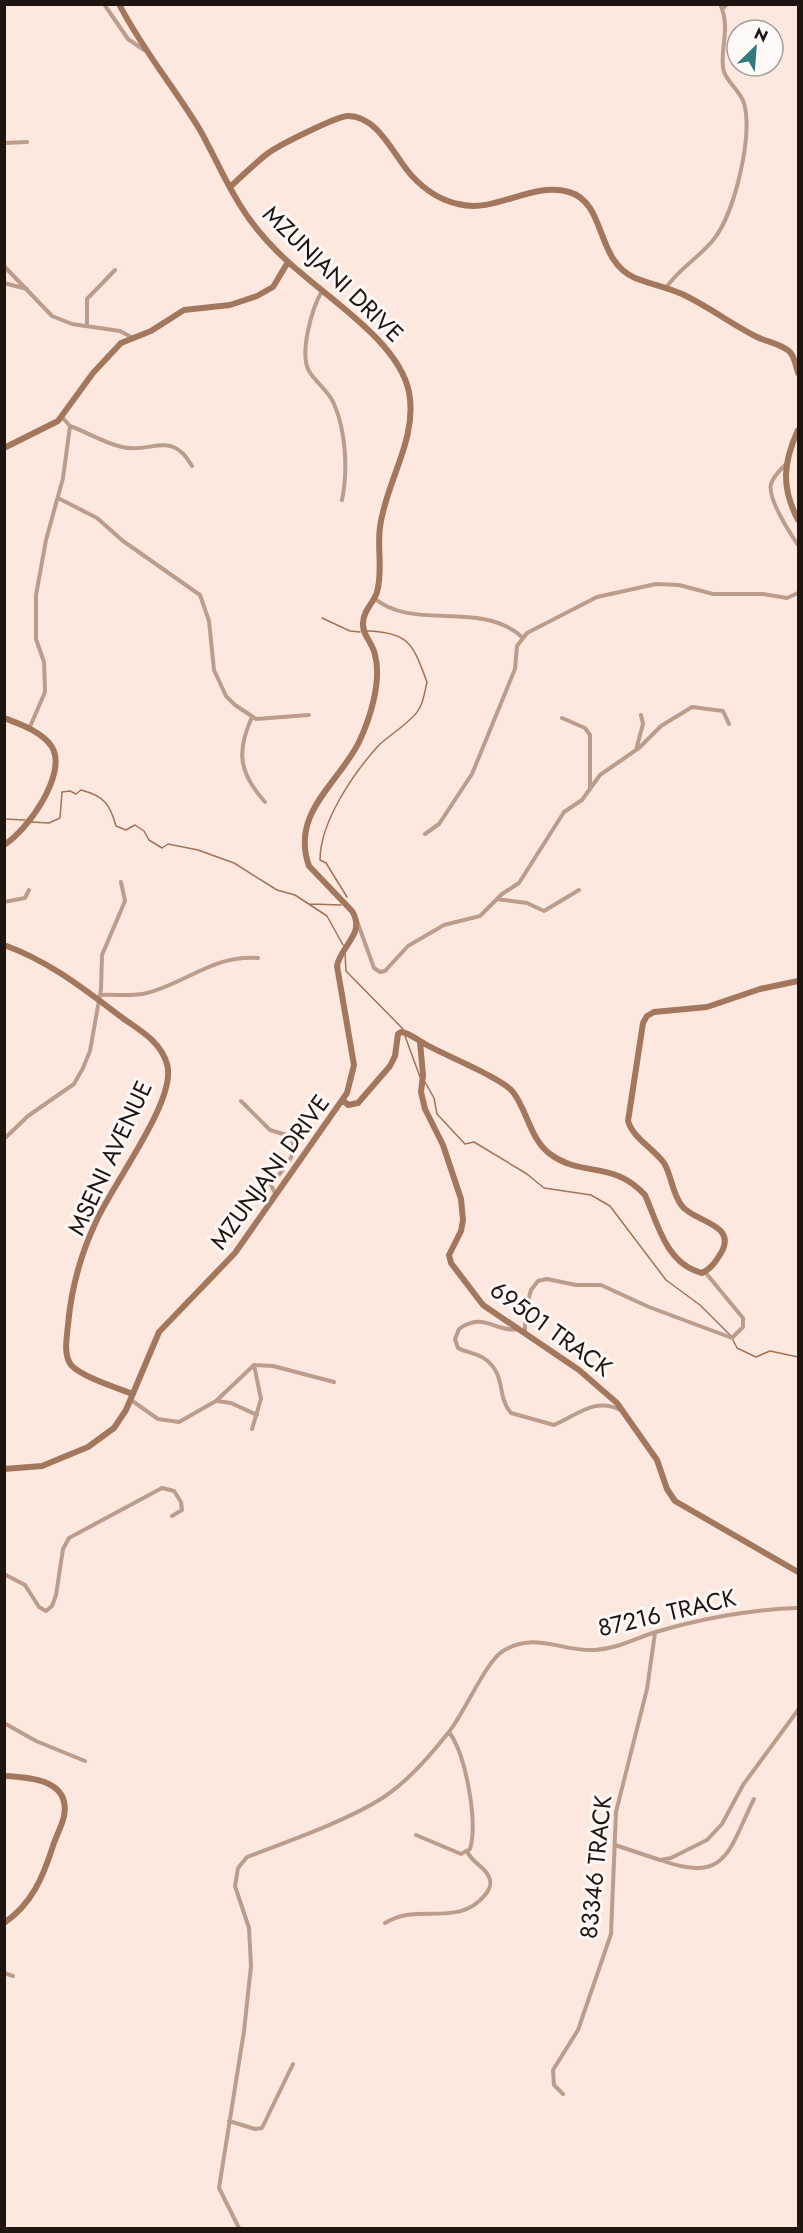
<svg xmlns="http://www.w3.org/2000/svg" width="803" height="2233" viewBox="0 0 803 2233" font-family="Jost,sans-serif">
<style>
.lines{fill:none;stroke-linecap:round;stroke-linejoin:round}
.stream{stroke:#a47256;stroke-width:1.5}
.street{stroke:#bc9d8d;stroke-width:4}
.secondary{stroke:#a2775e;stroke-width:6}
.labels{text-anchor:middle;stroke-width:6;stroke-linejoin:round;paint-order:stroke}
.street-label{font-size:24px;fill:#1e1511;stroke:#fef9f6}
</style>
<rect width="100%" height="100%" fill="#fce8de"/>
<g class="lines">
<!-- stream -->
<path class="stream" d="M322 618 350 631 360 632
M4 819 25 820
M31 822 49 823 60 818 62 792 70 791 76 794 81 790C104 796 110 804 116 826L126 830 135 825 144 831 149 840 162 848 168 844 198 850 234 863 277 890 295 895 327 916 343 945
M347 897 326 863 320 860C320 822 353 774 378 746 389 735 413 721 419 709 424 701 425 690 427 682 413 645 410 632 367 631
M309 904 341 905
M345 952 346 971 403 1029
M405 1036 420 1077
M425 1082 434 1098 437 1114 465 1144 474 1142 527 1174 544 1188 591 1195 610 1206 666 1280 700 1305 731 1336
M733 1340 737 1348 756 1357 770 1351 798 1357"/>
<!-- street -->
<path class="street" d="M104 4 128 39 144 50
M722 9 727 4
M4 143 27 142
M4 266 52 316 72 324 120 331 133 338
M4 283 27 289
M666 288C678 269 700 257 714 239 735 212 753 136 744 103 740 91 728 83 724 72 718 54 732 29 720 4
M322 291C312 308 299 353 309 371 316 383 329 391 334 404 346 431 348 471 342 500
M87 324V299L115 270
M70 426C87 432 104 443 122 447 152 454 171 429 192 466
M785 465C780 470 773 477 771 484 767 499 790 533 798 545
M58 498 97 518 123 541 200 595 209 621 214 670 226 696 235 705 256 719 309 715
M374 598C414 632 480 599 522 637
M252 717C236 752 239 773 265 802
M562 718 585 728 590 735V788
M29 729 45 692 44 662 36 639V595L46 540 63 478 70 426 62 417
M636 750 643 724 641 715
M425 834 439 824 472 774 515 669 517 646 527 633 597 597 656 584 679 585 713 594H763L787 598 798 593
M497 899 527 903 544 911 579 890
M4 902 25 898 29 890
M357 921 374 968 380 972 385 971 408 946 444 925 480 916 502 894 519 883 564 812 582 800 600 775 639 748 661 726 692 707 723 711 729 724
M100 995C116 994 131 997 147 993 186 983 215 954 258 958
M241 1101 270 1130 290 1136C302 1154 281 1170 271 1185L276 1195
M4 1139 28 1116 74 1084 83 1068 90 1051 101 989 102 955 125 901 121 882
M517 1329C496 1333 484 1311 459 1329L455 1339 458 1348C467 1353 477 1353 485 1359 507 1375 496 1396 511 1413L554 1425C578 1415 594 1397 621 1410
M525 1330V1313L531 1290 538 1281 547 1279 576 1285H601L649 1307 732 1338 743 1327V1318L705 1272
M131 1400 158 1419 179 1422 216 1401 254 1365 273 1366 334 1382
M217 1401 231 1403 257 1415
M252 1429 261 1399 254 1365
M4 1574 25 1585 39 1607 46 1611 52 1606 56 1595 63 1549 69 1538 162 1488 174 1491 181 1502 182 1510 172 1516
M4 1723 36 1741 85 1761
M416 1835 461 1854 470 1849C478 1822 466 1755 449 1732
M615 1845 660 1860 671 1858 707 1840 722 1824 743 1785 798 1710
M661 1860C727 1885 729 1849 754 1799
M385 1923C392 1919 399 1916 407 1915 435 1911 464 1921 485 1895 490 1889 492 1884 489 1877 485 1867 473 1863 468 1853
M4 1973 13 1976
M563 2094 554 2085 553 2070 578 2030 611 1934 616 1812 647 1689 655 1633
M229 2121 255 2129 262 2128 293 2064
M239 2228 219 2188 244 2031 251 1966 249 1928 235 1886 238 1868 247 1857C289 1841 347 1821 384 1797 408 1781 430 1756 448 1733 464 1714 486 1661 503 1651 535 1631 562 1652 595 1650 620 1648 633 1639 656 1632 699 1619 753 1609 798 1608"/>
<!-- secondary -->
<path class="secondary" d="M230 187C242 176 254 164 267 154 277 146 337 116 348 116 379 116 394 157 412 176 424 189 440 200 458 204 496 214 531 181 569 192 607 203 595 261 635 278 650 284 667 287 682 294 708 306 731 324 757 337 767 342 782 344 790 352 795 358 796 366 798 373
M798 430C783 463 781 487 798 520
M4 448 58 421 93 373 121 343 151 331 184 310 230 305 257 296 273 287 288 262
M4 718C20 724 43 732 52 747 68 774 27 831 4 845
M4 945C51 962 85 990 124 1019 141 1031 161 1042 167 1064 178 1100 110 1187 95 1224 81 1254 71 1291 68 1325 67 1337 63 1354 71 1365 82 1377 117 1388 133 1394
M420 1042 423 1075 421 1092 425 1109 443 1145 461 1199 463 1220 461 1231 449 1255 451 1263 483 1305 579 1370 617 1403 657 1460 667 1489 675 1501 798 1572
M344 1101 348 1105 358 1103 390 1066 395 1056 398 1034 401 1032C410 1033 417 1040 425 1044 444 1055 502 1078 513 1092 528 1112 530 1139 550 1154 583 1178 613 1160 645 1195 658 1224 666 1264 702 1273 711 1269 716 1261 721 1253 738 1224 694 1222 682 1206 672 1194 672 1176 664 1163 653 1148 633 1138 628 1121L643 1023 647 1016 654 1012 707 1007 760 989 798 981
M4 1469 42 1466 88 1447 114 1428 126 1410 159 1332 235 1253 347 1093 354 1065 337 966C341 945 366 934 352 911L309 866C290 813 339 783 359 742 370 719 382 681 375 655 373 643 362 635 363 623 363 610 374 603 377 592 383 572 377 547 380 527 386 481 418 439 409 392 400 347 341 307 307 278 282 258 257 233 240 205 225 181 214 155 200 130 174 87 142 49 119 4
M4 1776C28 1777 71 1779 64 1816 62 1826 56 1836 53 1846 43 1877 32 1904 4 1923"/>
</g>
<g class="labels">
<!-- street labels -->
<g class="street-label">
<text transform="translate(333 274) rotate(44)" y="8">MZUNJANI DRIVE</text>
<text transform="translate(110 1158) rotate(-65)" y="8">MSENI AVENUE</text>
<text transform="translate(270 1172) rotate(-54)" y="8">MZUNJANI DRIVE</text>
<text transform="translate(551 1329) rotate(36)" y="8">69501 TRACK</text>
<text transform="translate(667 1613) rotate(-13)" y="8">87216 TRACK</text>
<text transform="translate(596 1867) rotate(-84)" y="8">83346 TRACK</text>
</g>
</g>
<!-- border -->
<rect width="803" height="2233" fill="none" stroke="#1e1511" stroke-width="12"/>
<!-- north arrow -->
<g transform="translate(755 48) rotate(25)"><circle r="28" fill="#fef9f6" stroke="#a49e9a" stroke-width="1.5"/>
<path d="M0-4.5L10 22L0 15L-10 22Z" fill="#317a7f"/>
<text y="-9" font-size="16" font-weight="bold" text-anchor="middle" fill="#1e1511">N</text>
</g>
</svg>
